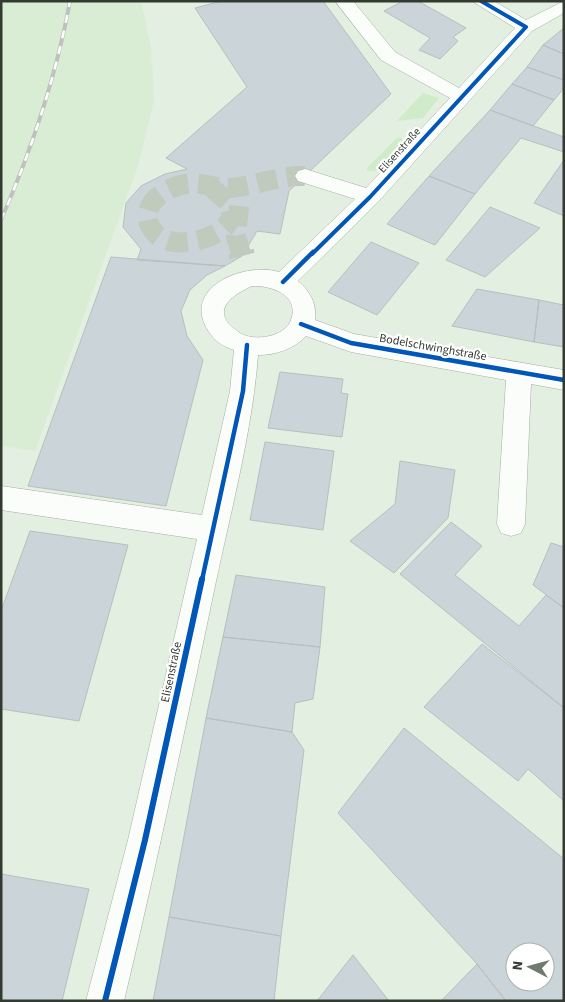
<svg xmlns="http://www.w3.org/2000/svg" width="565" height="1002" viewBox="0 0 565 1002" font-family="'Source Sans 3',sans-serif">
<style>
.built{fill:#d9edd4}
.green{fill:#d0ebca}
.building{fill:#cad4d9;stroke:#b8bfbd;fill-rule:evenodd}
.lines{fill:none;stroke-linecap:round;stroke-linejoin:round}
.minor-tunnel-far1{stroke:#c0cbbd;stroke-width:20;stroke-dasharray:20 10;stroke-linecap:butt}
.minor-tunnel{stroke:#c0cbbd;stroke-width:26;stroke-dasharray:26 12;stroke-linecap:butt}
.minor-casing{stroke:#a5afa4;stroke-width:1}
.minor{fill:#fbfdfa;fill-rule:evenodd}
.rail-casing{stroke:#bec1be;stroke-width:4}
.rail{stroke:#fff;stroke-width:2.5;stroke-dasharray:8;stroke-linecap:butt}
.cycleway-far2-casing{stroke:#fff;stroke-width:6}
.cycleway-far1-casing{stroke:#fff;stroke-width:8}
.cycleway-casing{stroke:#fff;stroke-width:9}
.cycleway-far2{stroke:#0057b8;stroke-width:4}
.cycleway-far1{stroke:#0057b8;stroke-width:4.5}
.cycleway{stroke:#0057b8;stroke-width:6}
.labels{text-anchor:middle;stroke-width:4.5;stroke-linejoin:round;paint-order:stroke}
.far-street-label{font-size:11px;fill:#333b31;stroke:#fff}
.street-label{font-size:12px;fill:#333b31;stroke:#fff}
</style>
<rect width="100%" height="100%" fill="#e3efe0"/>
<!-- built -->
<path class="built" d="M1 1H141L151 47 154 100 139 163 35 451 1 446Z"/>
<!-- green -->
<path class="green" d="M423 93 439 98 423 118 397 121Z
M397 138H402L403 141 375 171H367V168Z"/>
<!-- building -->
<path class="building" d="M222 1H323L391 94 289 191 280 234 257 231 242 256 225 266 137 260 141 249 123 227 126 203 141 186 165 174 187 169 166 158 247 87 195 8Z
M403 1H418L466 28 453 37 458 41 440 59 419 50 430 38 384 11Z
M564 28V54L543 45Z
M543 45 564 54V80L527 67Z
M527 67 564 80V88L554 100 512 84Z
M512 84 554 100 533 126 490 110Z
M490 110 564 137V152L521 138 475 194 429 176Z
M564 160V216L534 203Z
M429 176 475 194 435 245 387 224Z
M490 207 540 228 485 277 446 260Z
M371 242 419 263 377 315 328 292Z
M111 257 225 266 207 275 190 290 181 311 187 336 203 360 166 506 28 486Z
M477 289 539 300 534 342 452 326Z
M539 300 564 305V347L534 342Z
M280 372 343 379 341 393 348 394 342 437 268 428Z
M265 442 334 451 323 530 250 520Z
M400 461 455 470 448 518 394 573 350 541 395 504Z
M451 522 482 546 455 575 519 626 546 595 564 608V708L400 574Z
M30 531 128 545 79 721 1 709V611Z
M551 543 564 547V608L533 585Z
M236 575 325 587 320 647 223 637Z
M223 637 320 647 313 699 295 703 292 732 206 718Z
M482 644 564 708V801L528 769 518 781 424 707Z
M206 718 292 732 304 750 281 936 169 917Z
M404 728 564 859V1001H506L477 964 338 813ZM515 952H545V982H515Z
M1 874 89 889 62 1001H1Z
M169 917 281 936 274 1001H153Z
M353 955 389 1001H317Z
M477 964 506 1001H441Z"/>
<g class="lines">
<!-- minor-tunnel-far1 -->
<path class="minor-tunnel-far1" d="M212 188 229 203 232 216C230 220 227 226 223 229 208 241 171 250 155 233 135 211 159 190 181 185 200 180 213 189 230 188 256 186 279 175 305 176
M239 206 236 236 241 254"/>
<!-- minor-tunnel -->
<path class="minor-tunnel" d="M241 252 242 256"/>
<!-- minor casing -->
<g class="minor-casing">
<path id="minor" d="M335 1H353L395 52 459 88 515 28 472 1H494L526 20 564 1V13L532 31 378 202 298 281C310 291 317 304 315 320L354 334 564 370V390L531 384 525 524 521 533 511 536 501 533 497 524 506 380 351 352 306 336C294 349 276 355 258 355 252 433 231 510 215 586 186 725 157 863 124 1001H86L128 840 197 539 1 510V486L202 515 230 391 234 350C221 346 212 339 206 327 184 285 247 262 279 272L355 199 298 181 295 176 298 171 305 169 366 188 450 98 381 60ZM252 286C271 285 300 295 291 320 285 337 254 342 240 333 209 313 228 297 252 286Z"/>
</g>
<!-- minor -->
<use href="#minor" class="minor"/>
<!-- rail casing -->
<g class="rail-casing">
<path id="rail" d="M1 220C32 149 56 77 70 1"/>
</g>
<!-- rail -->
<use href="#rail" class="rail"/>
<!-- cycleway-far2 casing -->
<g class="cycleway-far2-casing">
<path id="cycleway-far2" d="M312 254 370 197 526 27 481 1"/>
</g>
<!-- cycleway-far1 casing -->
<g class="cycleway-far1-casing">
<path id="cycleway-far1" d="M283 282 313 252
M301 324 351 343 564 380
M202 580 243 391 247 345"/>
</g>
<!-- cycleway casing -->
<g class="cycleway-casing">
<path id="cycleway" d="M105 1001 145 840 202 579"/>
</g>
<!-- cycleway-far2 -->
<use href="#cycleway-far2" class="cycleway-far2"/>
<!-- cycleway-far1 -->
<use href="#cycleway-far1" class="cycleway-far1"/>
<!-- cycleway -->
<use href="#cycleway" class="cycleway"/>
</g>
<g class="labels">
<!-- far-street labels -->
<g class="far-street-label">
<text transform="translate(399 150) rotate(-48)" y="4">Elisenstraße</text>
</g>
<!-- street labels -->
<g class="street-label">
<text transform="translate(433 347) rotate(10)" y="4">Bodelschwinghstraße</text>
<text transform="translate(171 672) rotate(-78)" y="4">Elisenstraße</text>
</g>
</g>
<!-- border -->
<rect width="565" height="1002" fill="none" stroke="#333b31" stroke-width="5"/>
<!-- north arrow -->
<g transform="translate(530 967) rotate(276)"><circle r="24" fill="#ffffff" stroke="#adb1ad"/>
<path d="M0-4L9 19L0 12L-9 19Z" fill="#717a6e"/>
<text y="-8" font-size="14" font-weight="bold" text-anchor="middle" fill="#333b31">N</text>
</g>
</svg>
